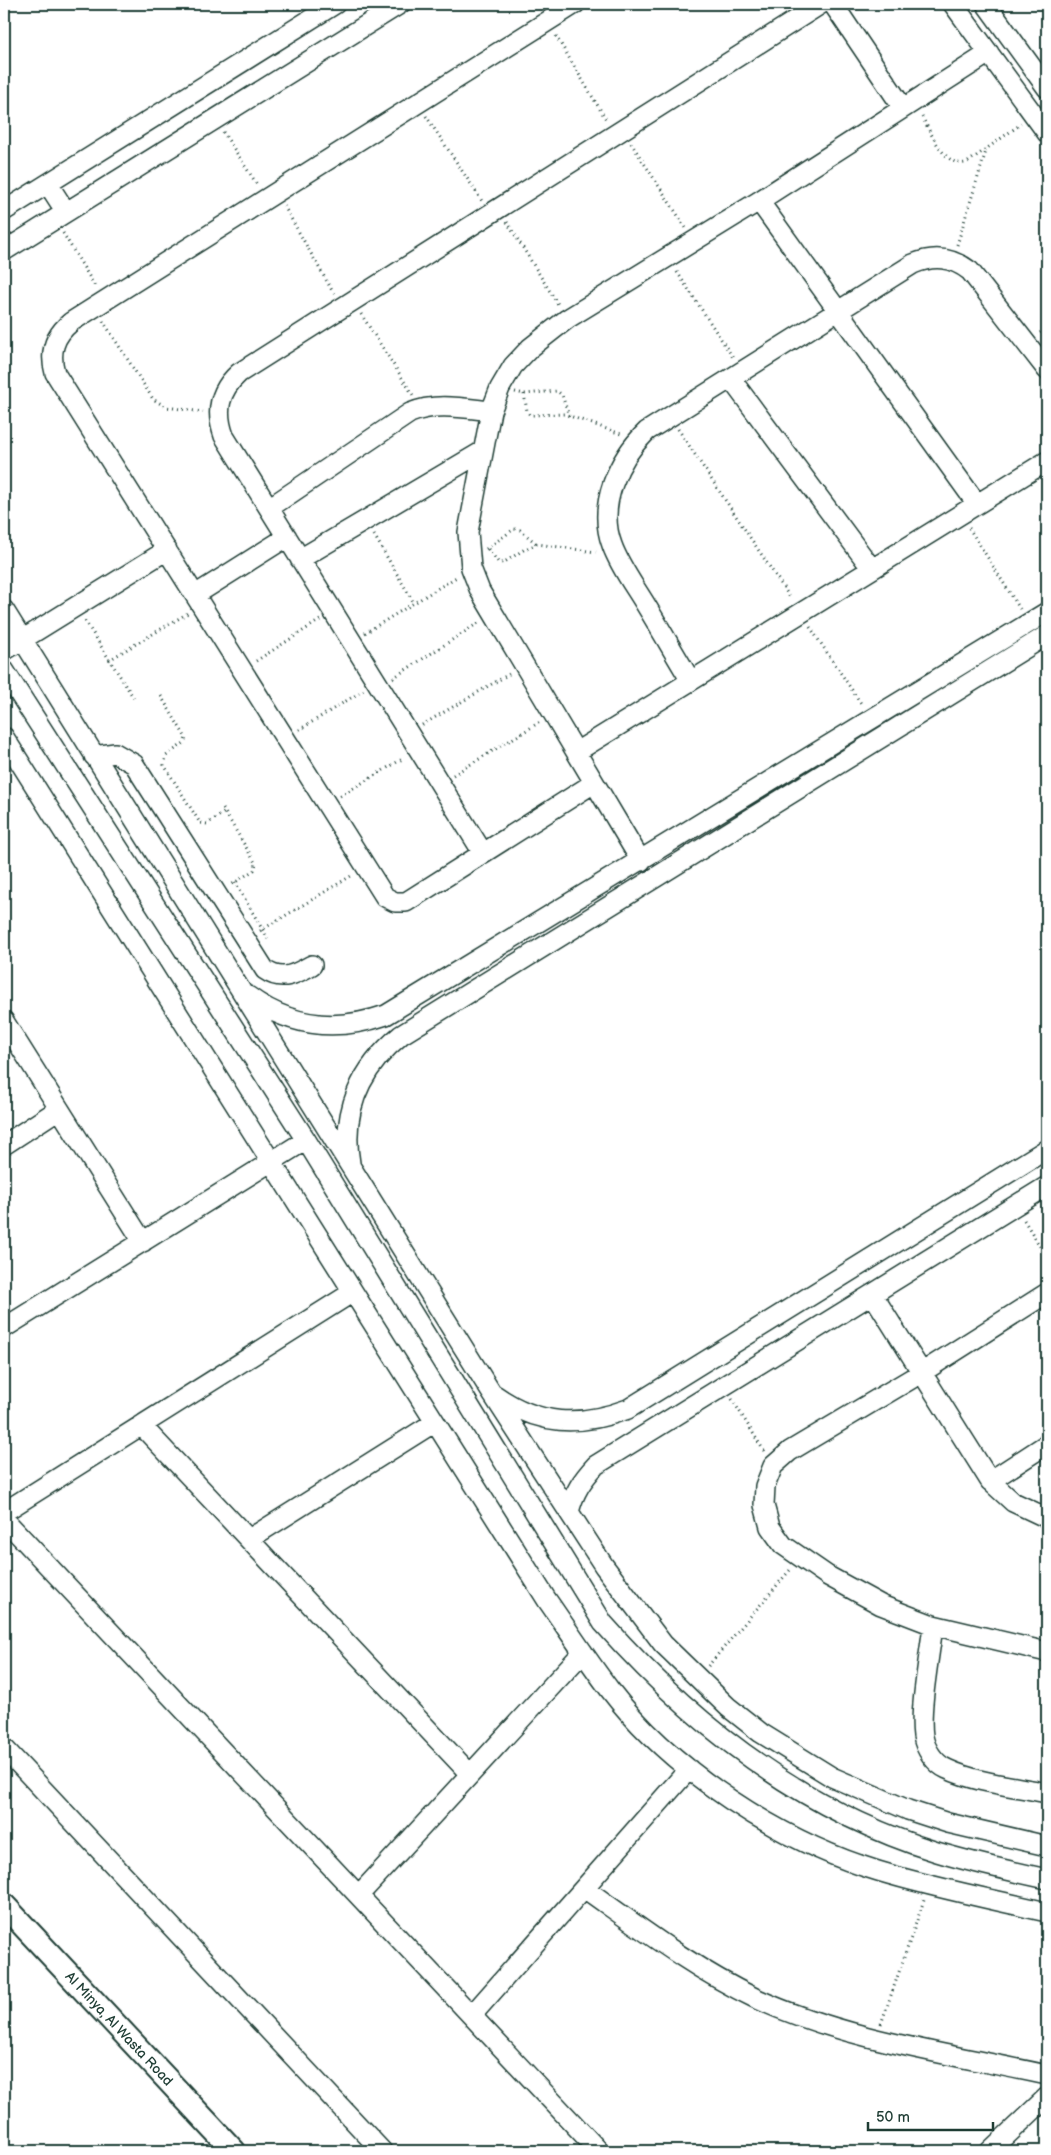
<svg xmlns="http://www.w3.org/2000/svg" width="1051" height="2155" viewBox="0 0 1051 2155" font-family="'Balsamiq Sans',sans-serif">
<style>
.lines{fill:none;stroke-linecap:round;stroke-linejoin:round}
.minor-casing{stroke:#1f3d34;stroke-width:22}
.major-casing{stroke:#1f3d34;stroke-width:26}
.path{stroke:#1f3d34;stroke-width:3;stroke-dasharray:1 4;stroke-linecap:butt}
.minor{stroke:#fff;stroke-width:19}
.major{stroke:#fff;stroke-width:22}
.labels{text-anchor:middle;stroke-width:4;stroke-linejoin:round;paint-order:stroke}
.street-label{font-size:14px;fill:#1f3d34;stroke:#fff}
</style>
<rect width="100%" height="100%" fill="#fff"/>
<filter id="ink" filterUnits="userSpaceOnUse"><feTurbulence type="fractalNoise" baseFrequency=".02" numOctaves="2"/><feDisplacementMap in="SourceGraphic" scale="10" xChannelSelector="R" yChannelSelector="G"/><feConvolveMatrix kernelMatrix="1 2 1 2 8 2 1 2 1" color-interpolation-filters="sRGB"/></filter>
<g filter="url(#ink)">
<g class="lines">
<!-- minor casing -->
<g class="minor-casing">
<path id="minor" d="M575 4 71 322C54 336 49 352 55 373L385 897 395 902H406L594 783
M833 4 903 108
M953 4 1047 133
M986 4 1047 88
M48 184 66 212
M759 201 977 504
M4 211 335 4
M4 251 400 4
M731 379 872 569
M269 508 410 413C435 402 464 408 491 411
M300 559 483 451
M195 595 287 537
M4 610 491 1392 604 1566 663 1644 728 1707 761 1733 832 1777 908 1810 948 1823 1047 1846
M4 651 167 550
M4 670 306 1140 603 1623C694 1726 804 1811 937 1852 973 1863 1010 1871 1047 1879
M691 681C675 655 660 628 644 602 633 584 619 565 612 545 597 505 618 459 647 431L913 264C934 255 952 257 970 271L1047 370
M4 737 547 1600C568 1630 588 1661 610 1690 672 1771 781 1842 878 1871 934 1888 991 1899 1047 1912
M576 752 1047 461
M94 756 115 753 134 764 265 970C282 982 296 974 312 965
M483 853 224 436C215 411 219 391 239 373L821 4
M641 861 480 591 471 568 468 532 491 411 500 388 513 366 530 348 567 319 759 201 989 53
M248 996C290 1027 337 1032 386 1015L1047 612
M4 1021 143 1242
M4 1145 59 1109
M350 1163C341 1111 361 1068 401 1035L1047 635
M1047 1293 921 1373 790 1451 773 1466 765 1486 764 1505 770 1527 783 1545 828 1576 881 1605 933 1625 1047 1652
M873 1295 990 1481 1013 1502 1047 1518
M4 1328 306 1140
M495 1395C539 1426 579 1427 628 1409L1047 1149
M141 1425 470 1774
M990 1481 1047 1444
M4 1512 353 1292
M569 1512C574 1492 582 1480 596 1465L1047 1186
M4 1519 599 2151
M249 1539 435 1422
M933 1625C930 1654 919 1709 923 1736 925 1749 935 1764 947 1769 977 1783 1015 1786 1047 1793
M4 1748 382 2151
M584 1888C639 1927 694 1969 755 1998 846 2040 950 2054 1047 2075
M359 1895 583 1652
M472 2015 689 1769
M990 2151 1047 2097"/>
</g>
<!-- major casing -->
<g class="major-casing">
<g id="major">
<path id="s1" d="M4 1905 234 2151"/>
</g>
</g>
<!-- path -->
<path class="path" d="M556 36 607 121
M426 116 482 201
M922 117C931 132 946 171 968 162L1021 124
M223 132 258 186
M631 143 686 228
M284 206 334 294
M507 222 559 306
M63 233 96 288
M957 245 986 151
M677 272 734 359
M361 314 413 395
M103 321 153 399 166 407 203 412
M1040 333 1047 327
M515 392 524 394 557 391 562 395 569 416
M524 394 527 411 530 415 564 414 621 434
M678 429 791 599
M969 528 1020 609
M374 535 414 603
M486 549 514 529 520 530 537 544
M488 549 498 562 503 563 525 549 537 544 596 552
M85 621 135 700
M810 627 862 705
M365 633 458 576
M109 660 188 613
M256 661 320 620
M393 678 480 622
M161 696 186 738 184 743 166 756 164 765 200 823 207 824 225 812
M422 725 509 674
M299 730 364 690
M453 775 540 722
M340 796 404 758
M223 809 256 864 254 870 231 885
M235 882 268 939
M260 931 351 876
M1024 1220 1047 1258
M732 1399 764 1451
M708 1666 790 1570
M881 2024 924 1900"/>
<!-- minor -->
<use href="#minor" class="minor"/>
<!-- major -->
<use href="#major" class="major"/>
</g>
</g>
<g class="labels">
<!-- street labels -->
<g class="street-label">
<text dy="5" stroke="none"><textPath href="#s1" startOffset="169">Al Minya, Al Wasta Road</textPath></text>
</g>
</g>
<!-- margin -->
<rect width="1051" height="2155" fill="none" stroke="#fff" stroke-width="20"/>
<rect x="10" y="10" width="1031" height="2135" fill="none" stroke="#1f3d34" stroke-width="2" filter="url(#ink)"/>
<!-- scale -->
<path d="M868 2122v8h125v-8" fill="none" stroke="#1f3d34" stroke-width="2.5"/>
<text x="876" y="2122" font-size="15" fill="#1f3d34" stroke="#ffffff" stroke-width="4" paint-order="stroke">50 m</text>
</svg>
